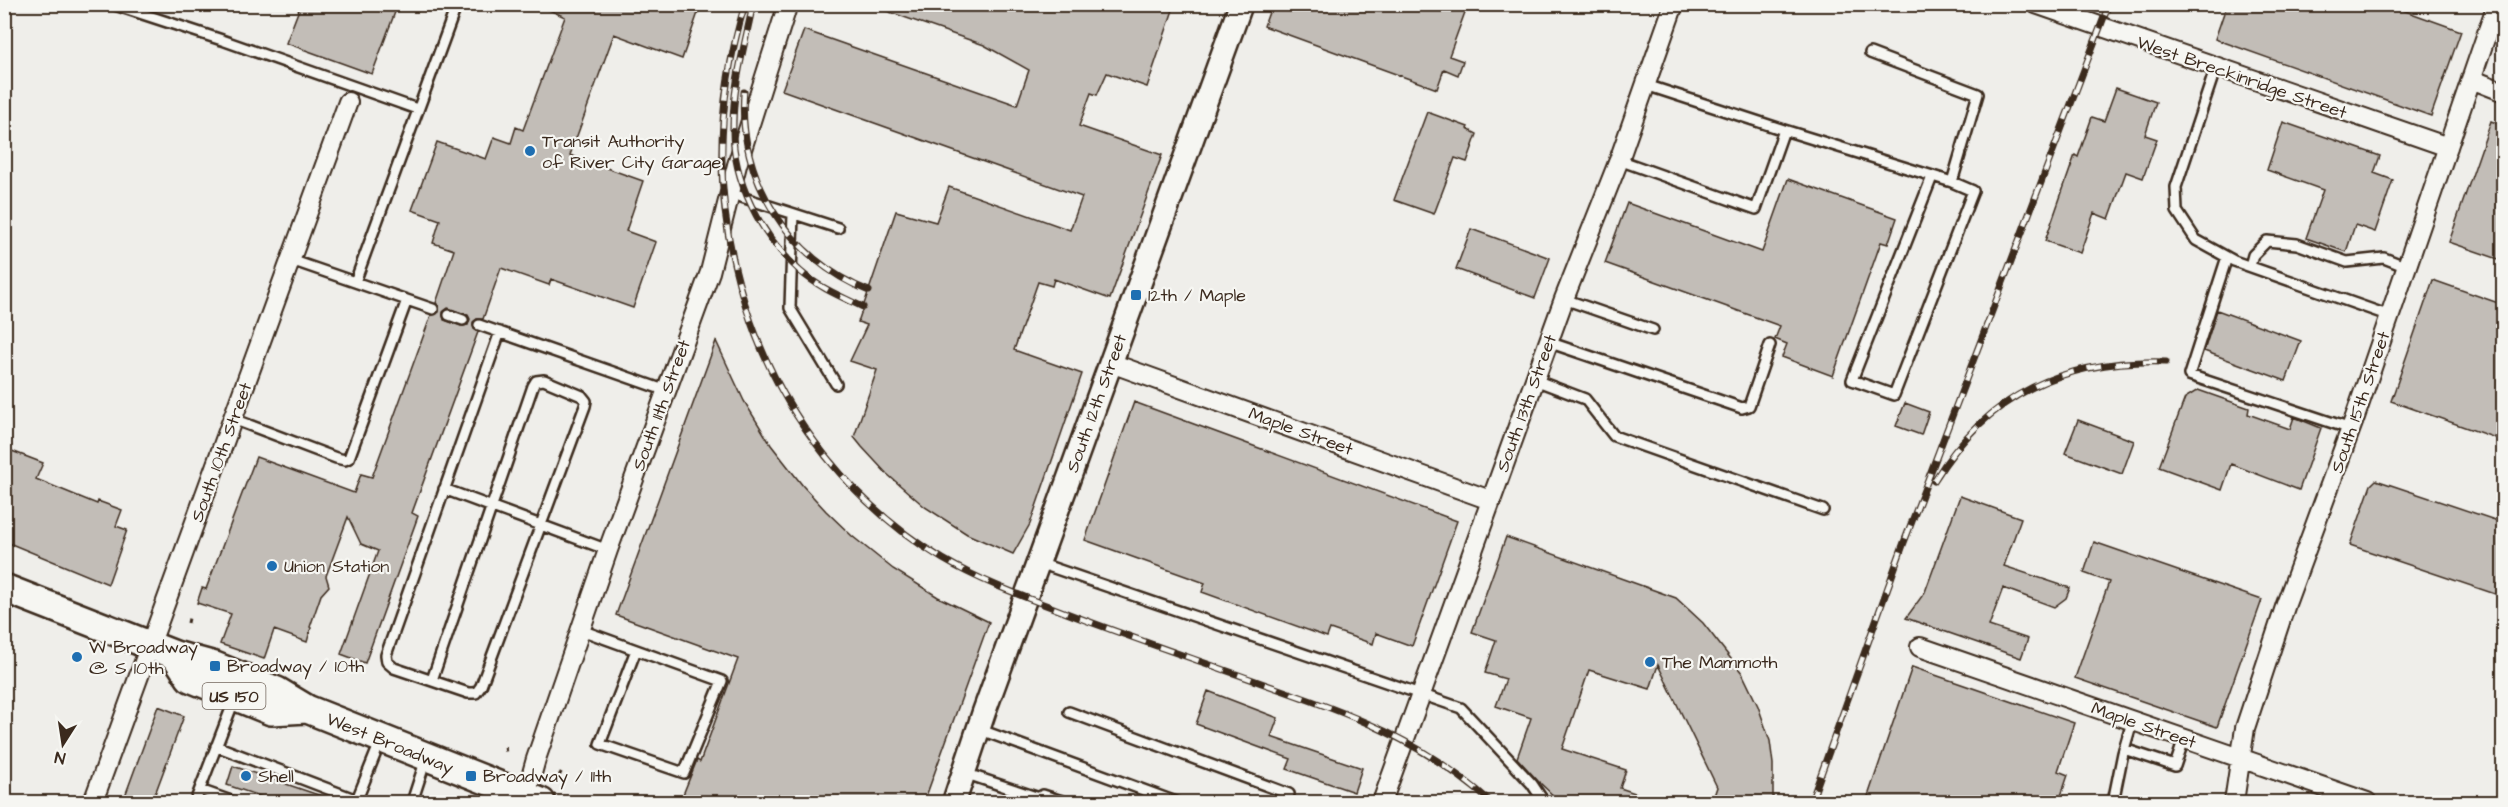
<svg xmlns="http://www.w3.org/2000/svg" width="2508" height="807" viewBox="0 0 2508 807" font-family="'Architects Daughter',sans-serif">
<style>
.building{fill:#c2bdb7;stroke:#3b2a1e;stroke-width:1.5;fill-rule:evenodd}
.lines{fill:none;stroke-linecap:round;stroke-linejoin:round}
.service-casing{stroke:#3b2a1e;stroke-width:14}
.minor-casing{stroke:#3b2a1e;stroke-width:22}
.tertiary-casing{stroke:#3b2a1e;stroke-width:27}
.primary-casing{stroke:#3b2a1e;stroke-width:32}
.path{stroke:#3b2a1e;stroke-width:3;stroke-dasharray:4.5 4.5;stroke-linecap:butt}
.service{stroke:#f6f6f2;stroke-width:9}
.minor{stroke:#f6f6f2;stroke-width:18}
.tertiary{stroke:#f6f6f2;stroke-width:22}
.primary{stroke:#f6f6f2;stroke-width:27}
.rail-casing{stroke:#3b2a1e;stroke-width:7}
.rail{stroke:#f6f6f2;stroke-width:4.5;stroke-dasharray:14;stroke-linecap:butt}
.poi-dot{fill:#1f6fb2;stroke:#f6f6f2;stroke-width:2}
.labels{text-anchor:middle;stroke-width:4.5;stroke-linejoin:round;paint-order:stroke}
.shield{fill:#f6f6f2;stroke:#73675e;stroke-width:1.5}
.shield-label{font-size:16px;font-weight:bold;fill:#3b2a1e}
.street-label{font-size:18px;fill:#3b2a1e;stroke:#f6f6f2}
.poi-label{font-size:18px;fill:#3b2a1e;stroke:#f6f6f2;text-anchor:start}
</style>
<rect width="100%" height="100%" fill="#efeeea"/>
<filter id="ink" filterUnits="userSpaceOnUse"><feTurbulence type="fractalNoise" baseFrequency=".0167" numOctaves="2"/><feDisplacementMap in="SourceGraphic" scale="12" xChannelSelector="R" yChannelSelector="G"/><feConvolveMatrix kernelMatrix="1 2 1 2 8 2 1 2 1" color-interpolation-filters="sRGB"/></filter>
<g filter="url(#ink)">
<!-- building -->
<path class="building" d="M301 4H398L372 74 286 43Z
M536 4H701L682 59 614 34 570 155 643 181 626 231 656 242 633 308 551 279 549 285 501 268 483 319H477L473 322 474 329 478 332 412 513 418 516 365 663 341 654 378 551 361 544 348 517 326 576 329 586 321 595 310 627 311 628 307 642 274 630 264 659 220 644 231 614 197 603 202 588 206 589 256 457 354 493 361 474 372 477 431 315 439 312V307L436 303 454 250 433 243 440 220 412 210 437 142 486 159 494 137 511 143 516 127 523 130 565 17ZM448 308 468 315 470 319 468 325 461 326 444 320 443 312Z
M875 4H1175L1147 87 1107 73 1097 95 1091 93 1079 126 1162 155 1110 299 1054 279 1052 286 1038 282 1014 350 1082 374 1030 524 1013 554 967 534 925 507 887 474 862 447 854 437 877 370 850 361 867 325 858 322 896 211 936 222 949 187 1070 230 1082 197 782 90 804 30 1017 105 1029 70 984 45 875 7Z
M1272 4H1468L1449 56 1463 61 1458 75 1444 69 1437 89 1264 26Z
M2227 4H2386L2461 31 2431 116 2215 39Z
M2116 88 2156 102 2145 135 2157 139 2143 178 2126 172 2109 219 2094 213 2080 253 2045 241 2075 155 2078 157 2092 117 2104 121Z
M1427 112 1468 127 1467 129 1477 134 1467 162 1455 158 1434 214 1394 200Z
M2491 121 2504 126V261L2449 242Z
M2283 122 2380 156 2374 173 2393 180 2375 232 2355 225 2346 252 2306 238 2323 190 2267 170Z
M1788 179 1897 218 1888 244 1881 242 1833 376 1782 357 1787 344 1775 339 1780 326 1605 263 1627 203 1762 252Z
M1471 229 1550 258 1535 298 1456 269Z
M2433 280 2504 305V441L2391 401Z
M2217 310 2301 341 2286 381 2204 351Z
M716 341 744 401 771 445 803 486 826 511 852 536 893 569 938 597 989 622 924 802H680L697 760 700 762 738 659 616 615Z
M2198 390 2249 408 2248 414 2290 429 2294 417 2321 428 2299 490 2231 464 2222 490 2159 467 2185 398Z
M1134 402 1457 521 1412 646 1376 633 1373 644 1330 629 1327 637 1202 592 1205 583 1085 540Z
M1905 403 1929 412 1921 435 1896 426Z
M2078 420 2134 441 2122 474 2065 453Z
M4 448 43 463 36 479 97 504 98 501 122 510 116 526 127 530 108 584 4 541Z
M2376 480 2504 523V597L2350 545 2371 485Z
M1960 496 2021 518 2004 566 2070 588 2066 598 2054 607 2003 588 1989 626 2028 639 2021 658 1906 618 1925 592Z
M1506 537 1676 598 1703 623 1742 673 1758 706 1770 741 1773 764V802H1712L1717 787 1658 665 1650 689 1589 670 1562 749 1626 770 1620 788 1656 800V802H1560L1538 781 1517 758 1531 718 1496 706 1506 679 1485 673 1496 640 1472 632Z
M2094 542 2262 600 2217 727 2075 678 2109 582 2084 573Z
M1912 667 2074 723 2058 771 2068 775 2059 802H1866Z
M1208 691 1278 718 1271 737 1362 768 1354 792 1287 769 1291 759 1196 724Z
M158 706 184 716 152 802H143L125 796Z
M233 766 333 800 332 802H277L227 785Z"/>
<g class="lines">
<!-- service casing -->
<g class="service-casing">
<path id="service" d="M112 4 222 40 417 109
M1870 53 1978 94 1952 182
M2216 67 2176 187 2177 211 2196 240 2234 261 2390 316
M1784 130 1952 182 1973 191 1894 395 1852 380 1932 177
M1619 160 1756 209 1784 130 1646 85
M729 193 838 228
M793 214 790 308 836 384
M2227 257 2189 375 2351 429
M291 260 433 309
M2250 266 2253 255 2267 241 2297 244 2347 262 2384 258 2407 267
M355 282 457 4
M1564 299 1653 330
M449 315 463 320
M479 325 667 391
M1548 342 1742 408 1749 406 1770 345
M1535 380 1585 399 1614 436 1823 510
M233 419 336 458 345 460 349 458 407 300
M444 489 608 550
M1039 563 1461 708 1532 784 1544 802
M581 630 722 681 684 773 600 744 636 650
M432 680 533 386 536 381 544 380 582 396 586 401 585 406 481 686 476 693H468L394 668 387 662 386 655 500 332
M1069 712 1289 794 1286 802
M978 729 1176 802
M216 746 357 800
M2124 749 2175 766 2184 739
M964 773 1036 797
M200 790 234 802
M195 802 235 698
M356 802 381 740
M412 802 426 759
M1031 802 1043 795 1065 802
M2113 802 2123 753 2132 722"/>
</g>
<!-- minor casing -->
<g class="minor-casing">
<path id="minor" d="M2036 4 2448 147
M2471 79 2504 92
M1111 363 1490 500
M1920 647 2367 802
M93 802 348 102
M524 802 536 759 608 550 710 272 737 165 788 4
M1382 802 1564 299 1619 160 1674 4
M2234 802 2245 728 2286 604 2354 420 2497 4"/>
</g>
<!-- tertiary casing -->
<g class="tertiary-casing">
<path id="tertiary" d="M954 802 984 712 1241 4"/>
</g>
<!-- primary casing -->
<g class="primary-casing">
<path id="primary" d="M4 588 175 655 215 666 277 691 307 709 541 802
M175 655 190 678 271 711 307 709"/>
</g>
<!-- path -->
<path class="path" d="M188 623 189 618
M505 747 506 753
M559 776 563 769"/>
<!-- service -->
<use href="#service" class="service"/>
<!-- minor -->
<use href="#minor" class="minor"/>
<!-- tertiary -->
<use href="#tertiary" class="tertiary"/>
<!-- primary -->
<use href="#primary" class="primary"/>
<!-- rail casing -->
<g class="rail-casing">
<path id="rail" d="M745 4C713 110 714 218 751 322 785 419 854 506 943 559 977 579 1014 593 1051 607 1122 635 1195 659 1267 685 1355 716 1420 739 1491 802
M753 4C745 44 733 85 733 126 732 180 760 235 800 271 818 287 842 297 863 307
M744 92C737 178 789 260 869 291
M1934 481C1988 393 2065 359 2166 362
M1811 802 1903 545 2109 4"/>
</g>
<!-- rail -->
<use href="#rail" class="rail"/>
</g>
</g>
<!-- markers -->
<g class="poi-dot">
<circle cx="530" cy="151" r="6"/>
<rect x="1130" y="289" width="12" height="12" rx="3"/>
<circle cx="272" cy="566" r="6"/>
<circle cx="77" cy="657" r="6"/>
<circle cx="1650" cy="662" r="6"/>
<rect x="209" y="660" width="12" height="12" rx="3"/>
<circle cx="246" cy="776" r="6"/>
<rect x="465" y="770" width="12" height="12" rx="3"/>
</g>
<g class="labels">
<!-- shield labels -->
<rect class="shield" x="202.5" y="683" width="63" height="26" rx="4.5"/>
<g class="shield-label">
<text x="234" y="702">US 150</text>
</g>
<!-- street labels -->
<g class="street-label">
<text transform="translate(2242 77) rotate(19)" y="6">West Breckinridge Street</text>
<text transform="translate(2360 402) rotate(-71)" y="6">South 15th Street</text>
<text transform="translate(1096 403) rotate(-70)" y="6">South 12th Street</text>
<text transform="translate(1526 403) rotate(-70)" y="6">South 13th Street</text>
<text transform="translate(661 405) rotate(-70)" y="6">South 11th Street</text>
<text transform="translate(1301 431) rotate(20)" y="6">Maple Street</text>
<text transform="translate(221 452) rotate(-70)" y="6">South 10th Street</text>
<text transform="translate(2144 725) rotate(19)" y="6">Maple Street</text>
<text transform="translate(390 743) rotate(22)" y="6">West Broadway</text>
</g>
<!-- poi labels -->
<g class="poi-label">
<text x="542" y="147">Transit Authority<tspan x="542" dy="21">of River City Garage</tspan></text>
<text x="1148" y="301">12th / Maple</text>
<text x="284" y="572">Union Station</text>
<text x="89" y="653">W Broadway<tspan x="89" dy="21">@ S 10th</tspan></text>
<text x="1662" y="668">The Mammoth</text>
<text x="227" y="672">Broadway / 10th</text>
<text x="258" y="782">Shell</text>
<text x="483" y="782">Broadway / 11th</text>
</g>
</g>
<!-- margin -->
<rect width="2508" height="807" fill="none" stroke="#f6f6f2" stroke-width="24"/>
<rect x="12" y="12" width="2484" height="783" fill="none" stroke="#3b2a1e" stroke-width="2" filter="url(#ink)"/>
<!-- north arrow -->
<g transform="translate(63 744) rotate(192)" stroke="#f6f6f2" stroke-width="4.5" paint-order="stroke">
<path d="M0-4.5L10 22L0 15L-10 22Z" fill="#3b2a1e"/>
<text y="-9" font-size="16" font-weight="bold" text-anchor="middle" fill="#3b2a1e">N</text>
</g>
</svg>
